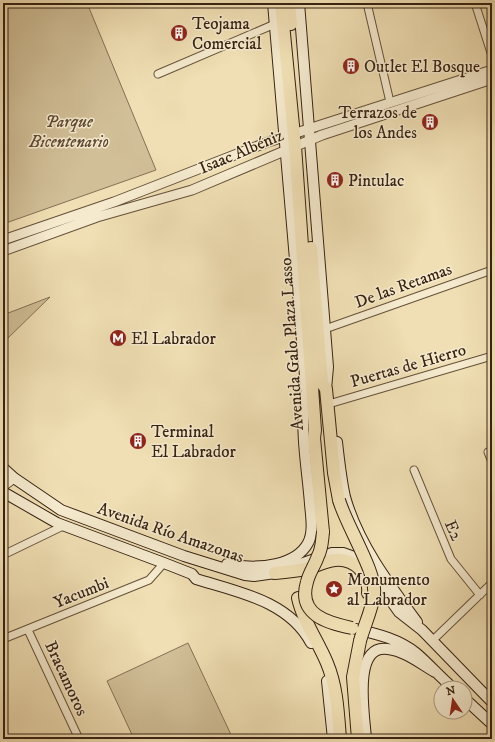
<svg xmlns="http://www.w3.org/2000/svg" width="495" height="742" viewBox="0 0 495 742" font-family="'IM FELL DW Pica',serif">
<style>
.green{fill:#d1bf98;stroke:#847055}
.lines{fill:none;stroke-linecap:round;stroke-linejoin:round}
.minor-casing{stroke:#65513a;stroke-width:9}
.tertiary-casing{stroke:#65513a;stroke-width:11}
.secondary-casing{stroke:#372212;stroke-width:12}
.primary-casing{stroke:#372212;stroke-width:14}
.minor{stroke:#f5eace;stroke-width:7}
.tertiary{stroke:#f5eace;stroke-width:9}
.secondary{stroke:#f5eace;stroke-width:10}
.primary{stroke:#f0dfb4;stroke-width:12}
.primary-bridge-casing{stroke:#372212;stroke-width:14;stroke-linecap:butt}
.primary-bridge{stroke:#f0dfb4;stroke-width:12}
.labels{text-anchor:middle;stroke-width:3;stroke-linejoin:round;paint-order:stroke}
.poi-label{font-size:17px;fill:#372212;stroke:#f5eace;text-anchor:start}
.park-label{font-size:17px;font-style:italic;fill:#5e4934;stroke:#f5eace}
.street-label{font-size:17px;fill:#372212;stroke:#f5eace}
</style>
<rect width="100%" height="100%" fill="#f0dfb4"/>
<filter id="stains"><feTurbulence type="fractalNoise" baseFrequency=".005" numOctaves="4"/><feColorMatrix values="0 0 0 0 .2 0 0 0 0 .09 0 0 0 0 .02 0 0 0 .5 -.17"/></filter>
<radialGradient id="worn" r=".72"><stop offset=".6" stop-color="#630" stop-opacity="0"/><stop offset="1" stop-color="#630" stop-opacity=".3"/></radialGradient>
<!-- green -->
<path class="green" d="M3 3H87L156 170 3 224Z
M50 297 6 340 3 342V315Z
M188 643 233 739H134L107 681Z"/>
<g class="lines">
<!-- minor casing -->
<g class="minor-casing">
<path id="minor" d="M367 3 390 102
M475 3 492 56
M158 74 275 24
M325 329 492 270
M332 403 492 356
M488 452 492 462
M414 470 451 559 480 595
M3 555 63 526
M28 630 79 739
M3 639 149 580 164 563
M432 641 492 583
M486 696 492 690"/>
</g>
<!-- tertiary casing -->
<g class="tertiary-casing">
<path id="tertiary" d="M3 240 114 202 268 142 492 70
M3 251 97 217 192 190 322 135 492 79
M3 486 14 478"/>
</g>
<!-- secondary casing -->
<g class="secondary-casing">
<path id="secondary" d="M273 3 308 411
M299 3 328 367 326 389
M337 442C339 460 341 479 345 497 358 543 388 583 417 622
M3 468 14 478 61 510 184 556 245 575 254 576 275 573 332 553H343L354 557 367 567 399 612 422 630 492 702
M3 492 57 523 164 563 192 574 196 579C238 592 289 601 311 643
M227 564C243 567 260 568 276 564 289 561 301 556 308 543 314 532 311 516 310 504 308 474 300 432 305 403
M356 629C377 634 399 639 416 653 429 664 440 677 453 688
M327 681 333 739
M465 699 492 724
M366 739C365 718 351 643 388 649 405 651 421 664 435 672"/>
</g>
<!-- primary casing -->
<g class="primary-casing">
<path id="primary" d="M281 3 295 146 315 430 314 438 323 532
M289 3 291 24
M311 248 322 383 326 389 334 473 339 500
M275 573C285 572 295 571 306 569 316 566 325 561 335 560 354 558 370 574 368 593
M298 598C303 621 318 641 327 663 337 687 338 713 340 739
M358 739 353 677 360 641"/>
</g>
<!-- minor -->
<use href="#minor" class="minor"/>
<!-- tertiary -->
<use href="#tertiary" class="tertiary"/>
<!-- secondary -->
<use href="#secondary" class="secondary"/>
<!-- primary -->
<use href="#primary" class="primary"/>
<!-- primary-bridge casing -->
<g class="primary-bridge-casing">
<path id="primary-bridge" d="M339 500C346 525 377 573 374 594 372 610 364 626 360 641
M323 532C322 540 322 549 318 556 315 565 309 573 307 582 297 615 328 623 352 628"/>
</g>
<!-- primary-bridge -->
<use href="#primary-bridge" class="primary-bridge"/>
</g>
<!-- icons -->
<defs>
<g id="building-disc" transform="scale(0.9)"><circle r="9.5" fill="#8f2418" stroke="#f5eace"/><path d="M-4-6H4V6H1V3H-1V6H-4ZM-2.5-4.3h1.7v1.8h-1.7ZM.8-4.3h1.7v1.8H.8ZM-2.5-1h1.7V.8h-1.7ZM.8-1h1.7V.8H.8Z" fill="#fff"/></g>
<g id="metro-disc" transform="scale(0.9)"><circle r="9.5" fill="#8f2418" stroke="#f5eace"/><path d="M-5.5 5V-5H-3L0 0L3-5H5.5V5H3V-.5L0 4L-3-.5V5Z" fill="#fff"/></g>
<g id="sight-disc" transform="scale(0.9)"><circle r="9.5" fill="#8f2418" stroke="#f5eace"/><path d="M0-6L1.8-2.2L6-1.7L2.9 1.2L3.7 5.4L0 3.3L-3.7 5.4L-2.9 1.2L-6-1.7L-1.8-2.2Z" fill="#fff"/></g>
</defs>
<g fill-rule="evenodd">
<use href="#building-disc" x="179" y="33"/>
<use href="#building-disc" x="351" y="66"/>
<use href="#building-disc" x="430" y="122"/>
<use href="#building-disc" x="335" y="180"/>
<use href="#metro-disc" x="118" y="338"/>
<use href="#building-disc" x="138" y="441"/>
<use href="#sight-disc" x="334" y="589"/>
</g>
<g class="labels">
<!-- poi labels -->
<g class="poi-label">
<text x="192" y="29">Teojama<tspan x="192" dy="20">Comercial</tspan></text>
<text x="364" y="72">Outlet El Bosque</text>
<text x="417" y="118" text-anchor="end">Terrazos de<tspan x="417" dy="20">los Andes</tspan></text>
<text x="348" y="186">Pintulac</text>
<text x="131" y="344">El Labrador</text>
<text x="151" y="437">Terminal<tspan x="151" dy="20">El Labrador</tspan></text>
<text x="347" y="585">Monumento<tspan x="347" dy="20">al Labrador</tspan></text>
</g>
<!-- park labels -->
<g class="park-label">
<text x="69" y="127">Parque<tspan x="69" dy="20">Bicentenario</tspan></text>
</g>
<!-- street labels -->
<g class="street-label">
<text transform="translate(241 151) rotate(-23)" y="6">Isaac Albéniz</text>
<text transform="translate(403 285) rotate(-20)" y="6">De las Retamas</text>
<text transform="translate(291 344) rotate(-94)" y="6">Avenida Galo Plaza Lasso</text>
<text transform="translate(408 365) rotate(-16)" y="6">Puertas de Hierro</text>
<text transform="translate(454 530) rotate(67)" y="6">E2</text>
<text transform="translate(171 532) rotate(19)" y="6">Avenida Río Amazonas</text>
<text transform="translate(81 592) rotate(-22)" y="6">Yacumbi</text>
<text transform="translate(67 678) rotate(65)" y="6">Bracamoros</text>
</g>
</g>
<!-- margin -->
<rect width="495" height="742" fill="none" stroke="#f0dfb4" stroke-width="16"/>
<rect x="4" y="4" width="487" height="734" fill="none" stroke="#372212" stroke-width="2"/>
<rect x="8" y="8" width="479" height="726" fill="none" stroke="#372212"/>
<!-- north arrow -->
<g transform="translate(453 700) rotate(347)"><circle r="19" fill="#f5eace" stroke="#a99a83"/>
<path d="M0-3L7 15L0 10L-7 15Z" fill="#8f2418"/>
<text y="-6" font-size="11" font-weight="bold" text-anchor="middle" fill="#372212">N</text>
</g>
<rect width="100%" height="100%" filter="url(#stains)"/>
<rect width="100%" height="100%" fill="url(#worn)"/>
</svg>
